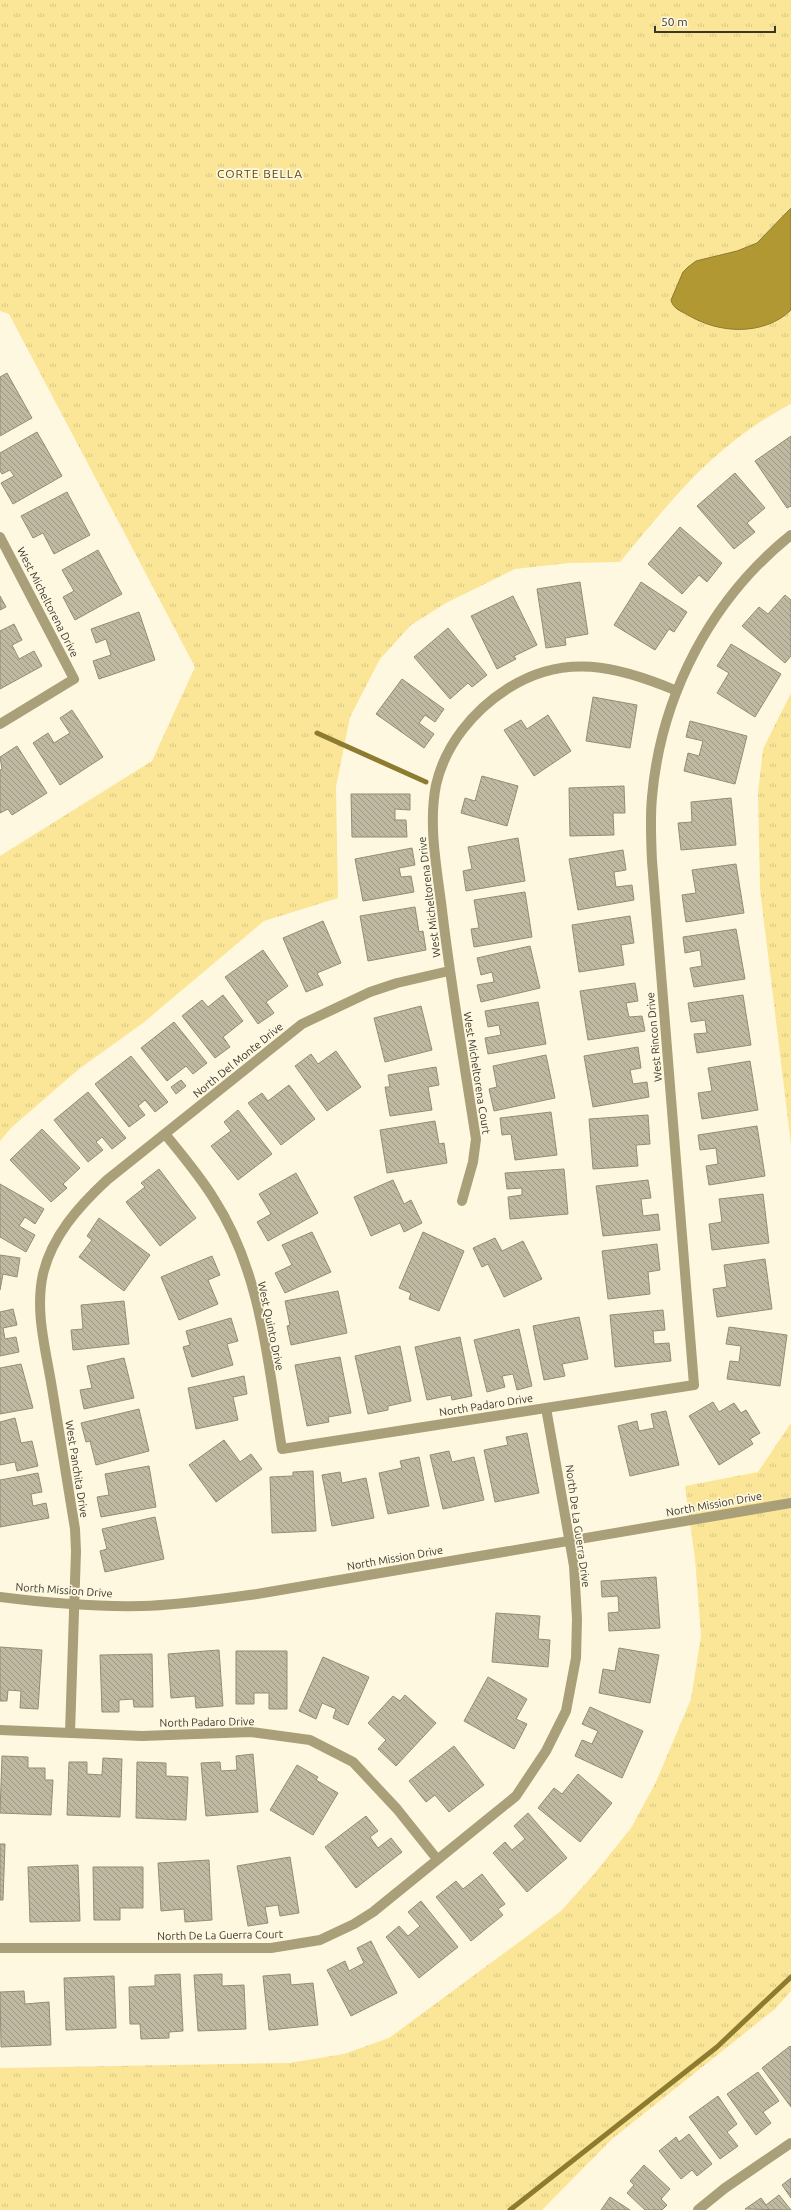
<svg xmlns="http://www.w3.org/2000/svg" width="791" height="2210" viewBox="0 0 791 2210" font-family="Ubuntu,sans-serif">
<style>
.grass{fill:url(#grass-tufts)}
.water{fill:#b19832;stroke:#8d7b30}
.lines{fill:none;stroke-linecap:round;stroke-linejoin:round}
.stream{stroke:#8d7b30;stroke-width:5}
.building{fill:url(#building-back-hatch);stroke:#938d77}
.minor{stroke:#a99f78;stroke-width:10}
.tertiary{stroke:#a99f78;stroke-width:10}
.labels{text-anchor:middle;stroke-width:3.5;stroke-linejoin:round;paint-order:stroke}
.street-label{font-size:11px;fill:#39372d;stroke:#fff8e0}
.neighbourhood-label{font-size:12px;letter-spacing:1px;fill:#584908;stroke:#fff8e0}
</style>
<defs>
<pattern id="grass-tufts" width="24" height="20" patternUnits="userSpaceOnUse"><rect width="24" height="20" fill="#fbe698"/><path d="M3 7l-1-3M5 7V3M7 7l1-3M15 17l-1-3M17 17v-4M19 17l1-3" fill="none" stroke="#d8c683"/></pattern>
<pattern id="building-back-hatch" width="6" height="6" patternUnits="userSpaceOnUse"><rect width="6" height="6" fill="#bfb9a2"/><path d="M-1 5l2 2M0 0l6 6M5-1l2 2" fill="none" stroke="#9c9784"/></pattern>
</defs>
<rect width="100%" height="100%" fill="#fff8e0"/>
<!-- grass -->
<path class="grass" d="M0 0H791V404C716 443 673 498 620 562L569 563 515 569 446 603 411 625 380 659 350 717 336 787 338 898 264 921 143 1023 79 1069 12 1127 0 1141V856L152 761 195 667 9 314 0 311Z
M791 693V1145L760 889 758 793 763 749Z
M791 1423V1991L775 2009 612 2139 542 2210H0V2068L289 2063 344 2054 389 2038 561 1911 595 1873 631 1828 656 1782 691 1699 701 1636 695 1559 685 1486 758 1472Z"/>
<!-- water -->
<path class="water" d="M791 208V310C764 336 719 334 688 315 681 311 673 309 671 300L683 272 688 267 696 261 737 251 757 243Z"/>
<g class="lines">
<!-- stream -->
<path class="stream" d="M317 733 426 782
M510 2210 717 2047 791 1977"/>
</g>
<!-- building -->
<path class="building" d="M7 373 32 418 0 436V377Z
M37 432 62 476 13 504 1 483 14 476 10 470 2 474 0 471V453Z
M791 436V506L787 508 755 461Z
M735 473 765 508 747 523 755 532 734 549 697 506Z
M67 492 90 535 54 554 43 533 33 538 21 516Z
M680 527 722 563 707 582 699 575 682 594 648 564Z
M98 550 122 594 75 620 63 597 74 591 62 570Z
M580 582 588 634 565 638 566 645 546 648 537 589Z
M641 582 687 612 674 632 669 629 655 650 614 625Z
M785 595 791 600V656L785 663 742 626 759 607 768 614Z
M0 596 6 607 0 610Z
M513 596 537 645 514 656 516 659 497 669 471 616Z
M139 612 155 660 99 679 93 661 111 655 106 639 96 643 91 629Z
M14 624 22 640 12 645 19 659 34 651 42 666 0 689V631Z
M448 628 487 675 472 687 468 683 450 699 414 657Z
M731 644 781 674 755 717 717 693 729 673 717 666Z
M402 679 444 709 435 722 425 715 419 723 434 734 424 748 376 714Z
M593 697 637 705 630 748 586 741Z
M72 710 103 757 60 785 33 743 48 733 54 743 70 733 60 718Z
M548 715 571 751 534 776 504 730 521 720 527 729Z
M690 721 747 736 735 784 684 771 688 753 699 756 703 741 686 737Z
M17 746 47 793 12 815 8 809 0 813V770L2 769 0 757Z
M482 776 518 786 507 826 461 813 465 798 475 801Z
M624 786 625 813H613L614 835 570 836 569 788Z
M351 794H410V810L395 809V820H406L407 837H352Z
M731 798 736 845 681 850 678 823 692 822 691 802Z
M518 838 525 881 466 891 463 871 472 869 468 847Z
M412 848 415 865 399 868 401 877 411 876 414 892 363 901 355 859Z
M623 850 626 870 614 872 616 887 632 885 634 900 578 910 569 859Z
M736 864 744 913 686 922 682 895 696 893 692 870Z
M525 892 532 937 474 947 471 929 479 928 474 900Z
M415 907 419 932 423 931 426 950 368 961 360 916Z
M630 916 634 943 621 945 624 965 579 972 572 925Z
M323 921 341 963 317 973 323 985 306 992 283 938Z
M736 929 745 979 694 987 690 968 702 966 700 950 685 953 683 937Z
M530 946 540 988 481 1002 477 985 494 982 492 972 481 975 477 958Z
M263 950 288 986 266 1002 274 1013 258 1024 225 977Z
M635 983 638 1001 626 1003 629 1017 642 1016 645 1031 588 1040 580 991Z
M223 995 243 1021 223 1037 230 1047 215 1058 182 1016 202 1000 208 1007Z
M743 995 751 1045 697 1053 694 1034 707 1033 705 1020 691 1022 688 1003Z
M538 1002 546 1044 488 1054 485 1038 501 1035 499 1025 488 1027 485 1011Z
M421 1006 432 1050 385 1062 374 1018Z
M174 1022 207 1063 193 1074 186 1066 167 1081 141 1048Z
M638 1047 641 1068 630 1070 633 1084 647 1082 649 1097 593 1107 584 1056Z
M336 1051 361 1087 327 1111 295 1066 311 1054 318 1064Z
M546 1055 555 1098 494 1111 489 1089 497 1087 493 1066Z
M131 1056 168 1102 155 1112 145 1100 138 1106 145 1115 129 1127 95 1084Z
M750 1061 758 1110 702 1119 698 1093 712 1091 708 1068Z
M436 1067 439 1085 428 1087 432 1110 390 1116 385 1087H390L388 1075Z
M181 1080 186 1086 176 1094 171 1087Z
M289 1085 315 1119 281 1145 248 1103 262 1093 268 1101Z
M88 1092 126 1138 112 1149 102 1137 96 1142 103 1150 88 1162 54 1120Z
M238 1110 272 1154 238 1180 211 1146 231 1131 224 1122Z
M551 1112 557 1155 515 1160 511 1134 502 1135 500 1118Z
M648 1115 650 1144 636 1145 638 1166 593 1169 589 1119Z
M435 1121 439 1144 444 1143 447 1163 387 1173 380 1130Z
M757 1126 765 1176 709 1185 706 1166 718 1164 716 1148 700 1150 698 1135Z
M42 1129 80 1168 63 1184 67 1188 51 1202 10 1160Z
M159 1169 196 1218 160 1246 126 1202 145 1187 141 1183Z
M564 1169 568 1214 510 1219 508 1197 522 1195V1188L507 1189 505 1173Z
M296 1173 318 1213 268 1241 257 1222 271 1214 259 1194Z
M393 1180 404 1204 411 1200 422 1223 404 1232 400 1223 371 1236 354 1197Z
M648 1180 651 1198 641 1199 643 1216 658 1214 660 1230 603 1236 596 1186Z
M0 1184 44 1209 35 1224 25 1217 19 1226 35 1235 26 1252 0 1237Z
M763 1194 769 1243 712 1250 709 1224 722 1222 719 1199Z
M99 1218 150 1255 124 1291 79 1257 92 1240 87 1236Z
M312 1232 331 1272 285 1293 275 1273 292 1265 282 1245Z
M423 1232 464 1251 439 1311 409 1299 411 1293 399 1288Z
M495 1238 502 1251 523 1241 542 1279 504 1297 488 1264 482 1267 473 1248Z
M657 1244 660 1270 648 1272 650 1294 608 1299 602 1251Z
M0 1255 20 1258 17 1277 3 1274 0 1290Z
M212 1256 220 1275 208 1280 218 1304 179 1320 161 1277Z
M765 1259 772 1309 717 1317 713 1289 727 1287 724 1265Z
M338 1291 347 1333 291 1345 287 1326 290 1325 285 1301Z
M124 1301 129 1344 73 1350 71 1330 83 1329 81 1305Z
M13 1309 17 1325 3 1328 5 1339 16 1337 19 1352 0 1356V1312Z
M663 1310 665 1330 653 1331 654 1344 669 1343 671 1361 615 1367 610 1315Z
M579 1317 588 1359 562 1364 565 1376 544 1380 533 1326Z
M231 1318 238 1341 227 1344 233 1365 192 1377 183 1347 190 1345 186 1331Z
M729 1327 787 1335 780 1386 727 1379 730 1361 739 1362 741 1346 726 1344Z
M519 1329 532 1386 517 1390 513 1374 502 1376 505 1387 487 1392 474 1340Z
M460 1337 472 1396 452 1400 451 1395 427 1400 415 1347Z
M400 1346 411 1401 388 1406V1410L368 1414 355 1356Z
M340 1357 351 1413 328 1417 329 1422 307 1426 295 1365Z
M124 1358 134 1398 84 1409 80 1390 92 1388 87 1366Z
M21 1364 33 1408 0 1414V1368Z
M244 1376 247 1394 233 1397 238 1420 196 1429 188 1388Z
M713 1402 719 1412 734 1403 741 1413 746 1410 760 1433 750 1439 753 1444 719 1465 689 1416Z
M139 1409 149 1451 96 1465 90 1441 86 1442 81 1423Z
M666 1411 679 1465 630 1476 618 1426 637 1421 639 1431 654 1428 651 1414Z
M15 1418 21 1443 32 1441 38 1466 17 1471 15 1462 0 1465V1422Z
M527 1433 539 1493 495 1502 484 1450 508 1445 506 1437Z
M224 1440 240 1462 251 1454 262 1469 216 1502 189 1465Z
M449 1451 452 1462 474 1457 484 1500 443 1509 430 1455Z
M419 1457 429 1506 388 1514 379 1473 402 1468 400 1461Z
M149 1466 156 1507 101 1517 97 1497 109 1495 105 1474Z
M313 1471 316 1531 272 1533 270 1477 293 1476V1472Z
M340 1472 342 1483 366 1478 374 1518 332 1526 322 1475Z
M38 1473 42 1492 31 1494 33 1506 46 1503 49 1518 0 1527V1480Z
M155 1517 164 1559 105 1572 100 1551 107 1549 102 1529Z
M656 1577 660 1628 609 1631 608 1613 619 1612 618 1596 602 1597 601 1581Z
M496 1613 540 1616 538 1639 550 1640 548 1667 492 1662Z
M0 1647 42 1650 38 1709 20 1708 21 1691 8 1690 7 1701H0Z
M619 1648 659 1655 650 1703 599 1693 603 1669 615 1671Z
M219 1650 223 1706 196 1708 195 1696 171 1698 168 1654Z
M236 1651H287V1709H269V1693H254V1704H236Z
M152 1654 153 1707H134L133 1699 119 1700V1712H102L100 1655Z
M323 1657 369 1677 348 1725 333 1718 336 1709 322 1703 316 1719 299 1711Z
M488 1677 527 1699 516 1719 527 1724 514 1749 464 1721Z
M405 1695 436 1723 396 1766 378 1749 386 1740 368 1723 393 1696 400 1701Z
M590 1707 643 1731 622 1778 575 1756 582 1740 592 1744 598 1731 582 1724Z
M454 1746 484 1785 449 1812 435 1795 426 1802 409 1781Z
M253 1754 258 1812 206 1816 201 1763 220 1762 221 1771 237 1770 236 1756Z
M2 1756 28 1757V1768H45V1780H53L51 1815 0 1813Z
M103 1758 122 1759 120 1817 67 1815 69 1762H87V1774L102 1775Z
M137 1762 166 1763V1776L188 1777 186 1820 136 1818Z
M297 1765 318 1777 316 1780 338 1793 313 1835 270 1810Z
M578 1774 612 1803 580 1842 538 1808 554 1788 562 1794Z
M528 1813 567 1858 527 1892 493 1853 505 1842 512 1850 525 1839 514 1826Z
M366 1816 378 1831 370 1837 378 1848 391 1838 402 1852 356 1888 325 1847Z
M0 1844H5L3 1900H0Z
M290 1857 299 1913 280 1916 278 1905 265 1907 268 1923 248 1926 237 1866Z
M209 1860 212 1920 185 1922 184 1909 161 1911 158 1863Z
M78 1865 80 1921 30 1922 28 1867Z
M93 1867H143V1908H120V1920H94Z
M482 1874 505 1904 498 1909 503 1915 471 1941 436 1897 456 1881 463 1889Z
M421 1901 458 1947 419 1978 386 1937 399 1926 408 1936 420 1926 408 1912Z
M371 1941 397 1993 351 2016 327 1970 345 1961 349 1971 364 1963 357 1948Z
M180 1974 183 2031 169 2032V2038L141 2039 140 2024H130L129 1987 155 1986V1975Z
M222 1974V1986L244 1985 246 2029 198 2031 194 1975Z
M290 1974 291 1985 313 1983 318 2025 269 2030 263 1976Z
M114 1976 116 2028 66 2030 64 1978Z
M24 1991 25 2004 49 2002 51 2045 1 2047 0 1992Z
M790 2046 791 2047V2107L762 2068Z
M758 2072 779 2101 763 2112 771 2123 756 2135 727 2094Z
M718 2096 737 2124 727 2132 738 2146 720 2159 689 2117Z
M689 2134 712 2164 697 2176 692 2170 681 2179 659 2151 676 2137 679 2142Z
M644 2165 670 2189 661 2199 667 2205 662 2210H645L627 2193 634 2185 630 2181Z
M791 2178V2198L782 2185Z
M779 2195 791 2210 745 2209 761 2198 766 2205Z
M610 2197 630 2210H601Z"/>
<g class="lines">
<!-- minor -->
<path class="minor" d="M0 537 74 679 0 724
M165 1134C182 1155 200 1176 214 1199 262 1273 268 1366 282 1449L694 1385 652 861C651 840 650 818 652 797 661 695 711 599 791 535
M462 1201 473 1162 476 1139C464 1062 451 986 442 910 437 869 428 826 436 785 445 745 473 711 507 689 564 652 618 666 677 691
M0 1730 142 1736 251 1732 310 1740 353 1762 397 1809 437 1859
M70 1733 76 1551 75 1529C67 1480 59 1431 51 1382 45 1347 35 1310 43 1274 52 1236 79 1206 107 1180L302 1024 370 992 397 983 449 971
M0 1948H271L320 1940 354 1924 373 1912 516 1796 546 1751 566 1711 576 1658 577 1619 574 1566 546 1408
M698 2210 725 2188 791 2143"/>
<!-- tertiary -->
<path class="tertiary" d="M0 1597C47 1603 95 1607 142 1606 181 1605 219 1599 257 1594L791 1503"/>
</g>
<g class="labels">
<!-- street labels -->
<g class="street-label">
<text transform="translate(48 602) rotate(63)" y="4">West Micheltorena Drive</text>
<text transform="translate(429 897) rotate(-97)" y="4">West Micheltorena Drive</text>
<text transform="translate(654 1037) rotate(-95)" y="4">West Rincon Drive</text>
<text transform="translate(238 1060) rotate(-39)" y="4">North Del Monte Drive</text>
<text transform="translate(477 1073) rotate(81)" y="4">West Micheltorena Court</text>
<text transform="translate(271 1326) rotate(78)" y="4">West Quinto Drive</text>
<text transform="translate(486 1405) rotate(-9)" y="4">North Padaro Drive</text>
<text transform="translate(77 1469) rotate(81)" y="4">West Panchita Drive</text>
<text transform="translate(714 1504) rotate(-10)" y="4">North Mission Drive</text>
<text transform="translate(578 1526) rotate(82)" y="4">North De La Guerra Drive</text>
<text transform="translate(395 1558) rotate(-10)" y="4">North Mission Drive</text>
<text transform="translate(64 1590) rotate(4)" y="4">North Mission Drive</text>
<text transform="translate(207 1722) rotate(-1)" y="4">North Padaro Drive</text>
<text transform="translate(220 1935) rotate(-1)" y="4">North De La Guerra Court</text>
</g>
<!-- neighbourhood labels -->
<g class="neighbourhood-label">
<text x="260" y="178">CORTE BELLA</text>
</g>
</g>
<!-- scale -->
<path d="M655 26v6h120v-6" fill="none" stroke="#39372d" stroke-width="2"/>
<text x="661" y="26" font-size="12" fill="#39372d" stroke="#fff8e0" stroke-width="3" paint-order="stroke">50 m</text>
</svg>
